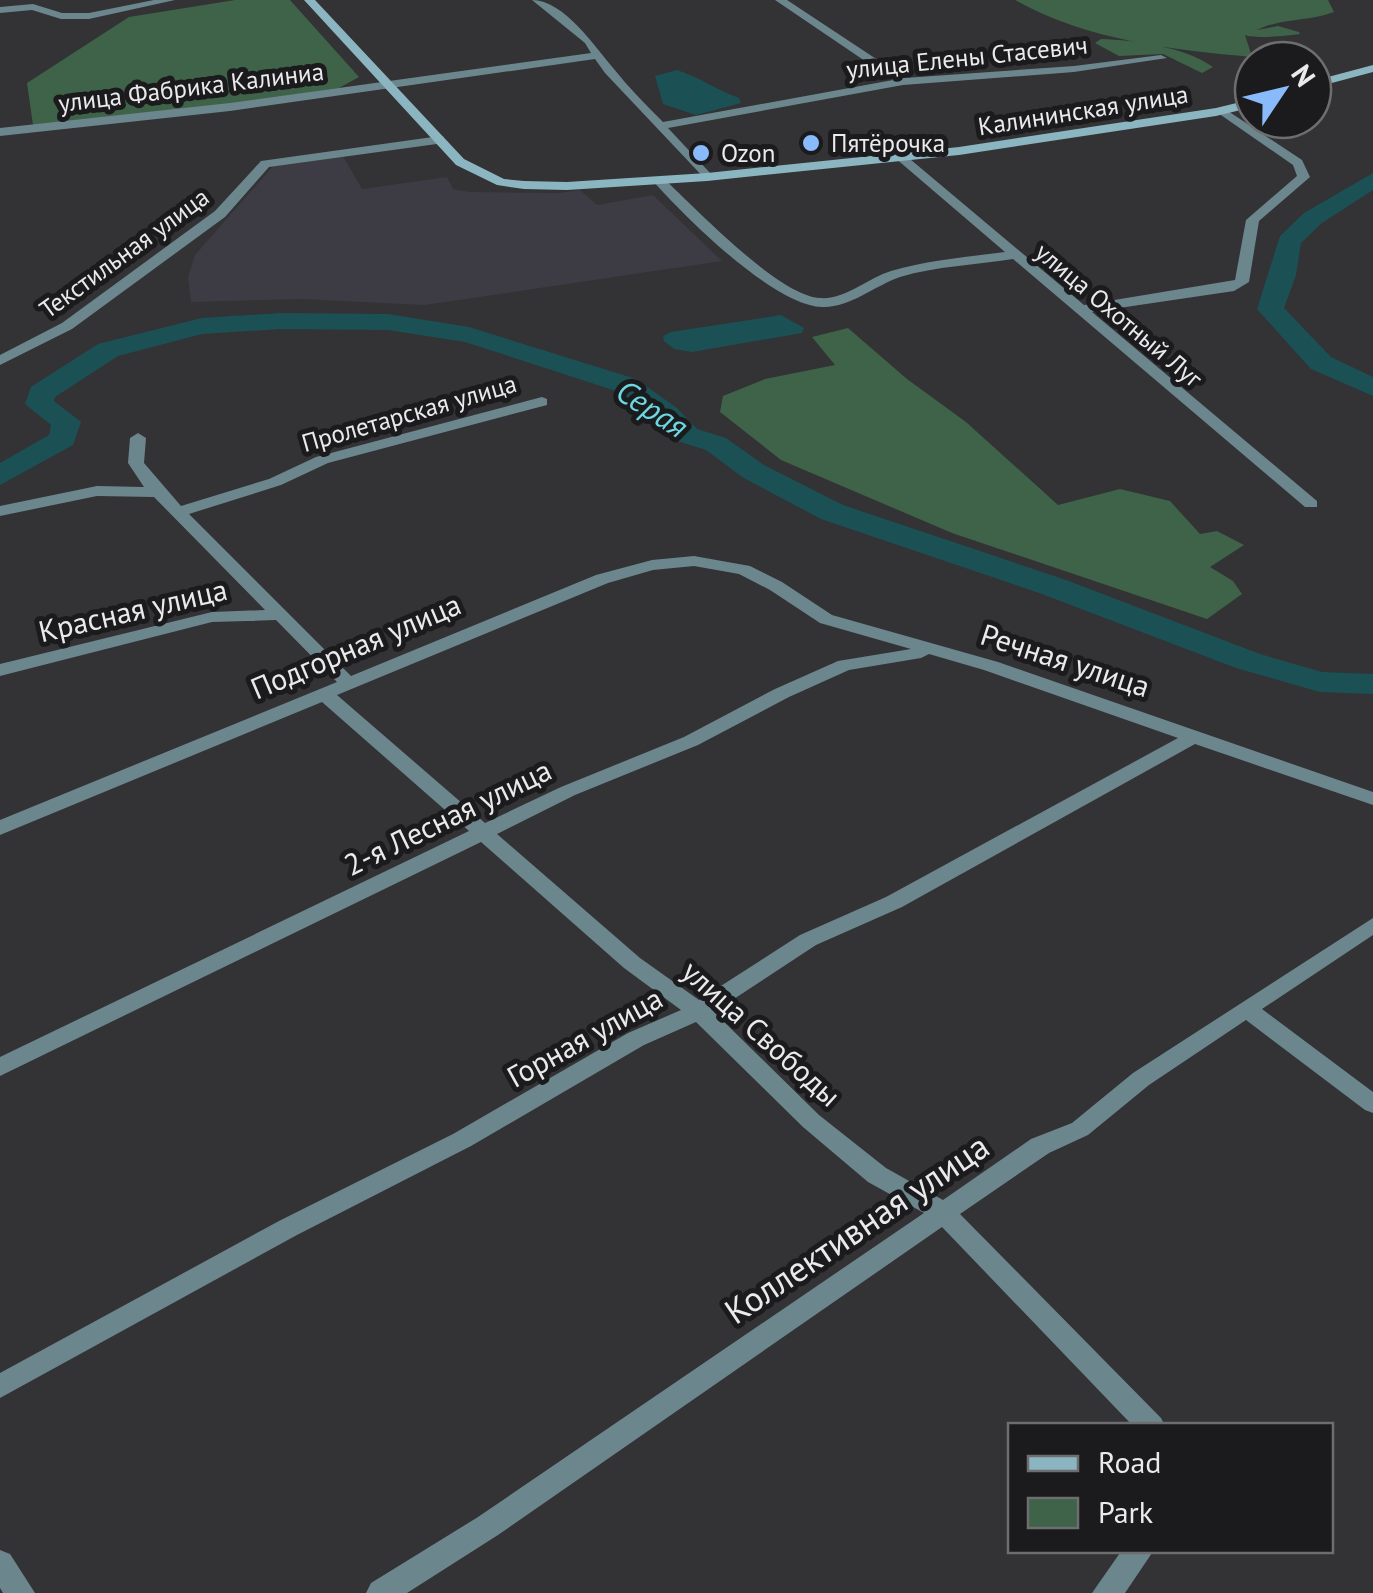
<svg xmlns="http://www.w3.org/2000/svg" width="1373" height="1593" viewBox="0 0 1373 1593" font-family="'PT Sans',sans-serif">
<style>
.built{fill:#3d3c44}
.green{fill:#3e6349}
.water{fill:#1b5155}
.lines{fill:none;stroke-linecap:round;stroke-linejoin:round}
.river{fill:#1b5155;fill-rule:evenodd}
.street{fill:#6c868d;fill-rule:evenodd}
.secondary{fill:#8bb5c0;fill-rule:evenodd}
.poi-dot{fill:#88bafc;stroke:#1b1a1c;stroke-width:4}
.labels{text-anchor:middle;stroke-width:10;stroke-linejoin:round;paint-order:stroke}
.far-street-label{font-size:25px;fill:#eaeaec;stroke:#1b1a1c}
.far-poi-label{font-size:25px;fill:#eaeaec;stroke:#1b1a1c;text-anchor:start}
.street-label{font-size:30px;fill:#eaeaec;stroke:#1b1a1c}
.water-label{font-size:32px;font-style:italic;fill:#6cd7e0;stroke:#1b1a1c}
.near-street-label{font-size:35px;fill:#eaeaec;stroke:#1b1a1c}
</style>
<rect width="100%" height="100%" fill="#333235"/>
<!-- built -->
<path class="built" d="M343 156 362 189 447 177 453 189 469 192 559 193 580 190 597 205 653 195 722 261 425 305 302 299 191 302 188 277 195 255 274 165Z"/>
<!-- green -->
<path class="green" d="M235 0H290L359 77 339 88 215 107 33 125 27 83 129 17Z
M1015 0H1328L1334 12C1306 22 1281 18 1257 30L1278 26 1299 32 1300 34C1285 36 1254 39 1245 35L1252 57C1173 50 1085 40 1015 0Z
M1101 39C1135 40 1185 47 1213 67L1202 73 1163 54 1119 56 1095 43Z
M848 328 907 379 966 422 1058 505 1120 489 1170 501 1200 534 1217 531 1244 545 1210 567 1233 581 1242 594 1207 619 952 533 781 460 720 412 723 396 765 379 835 365 812 337Z"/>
<!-- water -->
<path class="water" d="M677 70C699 77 717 90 739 98L741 103 696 115 663 104 655 76Z
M781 315 804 328 802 333 692 352 674 349 664 341 663 336 671 332Z"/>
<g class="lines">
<!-- river -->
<path class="river" d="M1373 173V190L1322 223 1301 243 1296 275 1284 308 1331 357 1373 377V396L1311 369 1257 309 1280 236 1304 213Z
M281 313 388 314 469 327 636 379 677 408 697 429 726 438 764 465 843 505 1066 580 1260 654 1322 672 1373 674V694L1320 692 1236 668 1042 594 821 519 742 477 706 450 677 441 657 420 616 391 465 342 388 330 281 329 202 334 118 356 55 397 54 401 81 422 73 445 0 485V463L49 435 51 425 25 404 31 387 98 344 202 318Z"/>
<!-- street -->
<path class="street" d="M154 0H175L89 19H61L32 10 0 13V7L33 4 62 13H89Z
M532 0C564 0 595 47 614 69 629 88 646 105 663 122L893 80 775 0H787L905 78 1074 66 1161 55 1167 58 1074 72 903 85 668 128 711 174V180L707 181 605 73 595 59 230 111 0 136V128L230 103 591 53 585 43Z
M1222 107 1302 160 1310 177 1259 221 1249 282 1234 291 1092 312 1317 501V507H1305L1013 259C976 265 936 266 900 277 874 286 850 308 822 307 773 305 685 217 653 181L663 178C697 209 777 295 820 298 845 300 868 278 891 271 928 260 967 257 1005 252L894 157 904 154 1084 305 1235 280 1246 220 1297 176 1293 165 1218 113V109Z
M440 136 444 137V143L269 167 225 217 72 329 0 365V355L62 323 215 211 261 161Z
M542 397 547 399V405L328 463 281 485 189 514 351 676 596 575 652 560 694 556 750 566 782 582 832 615 998 662 1373 792V805L1195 744 902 907 816 945 714 1012 819 1115 886 1168 943 1200 1031 1139 1072 1123 1133 1073 1373 918V935L1262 1009 1373 1092V1113L1365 1110 1246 1020 1149 1085 1088 1135 1049 1153 960 1214 1161 1418 1165 1426H1133L942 1227 498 1535 407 1593H366L371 1583 478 1517 924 1213 868 1182 803 1127 696 1022 644 1045 471 1146 297 1235 0 1398V1373L279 1221 453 1134 628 1033 681 1010 624 968 481 842 0 1076V1057L469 831 322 702 0 835V820L337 682 276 620 212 622 0 676V664L212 612 265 610 154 497 97 496 0 516V506L97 486 144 487 128 463 130 438 138 433 146 438 144 463 181 506 269 479 316 457ZM694 566 739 574 770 590 820 623 911 649 838 661 775 689 684 737 561 787 485 823 337 695 608 583 653 570ZM929 654 984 670 1178 738 886 897 800 935 699 1000 640 958 497 834 575 795 698 745 789 697 849 670 921 658Z
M0 1550 10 1554 35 1593H3L0 1588Z
M1122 1550H1154L1125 1593H1092Z"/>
<!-- secondary -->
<path class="secondary" d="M304 0H315L464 159 504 179 524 181 567 182 707 173 959 147 1216 108 1253 99V107L1216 116 959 155 707 181 567 190 524 189 497 185 456 165Z
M1373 65V72L1313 88V81Z"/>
</g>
<!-- markers -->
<g class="poi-dot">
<circle cx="811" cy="143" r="10"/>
<circle cx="701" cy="153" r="10"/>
</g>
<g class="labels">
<!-- far-street labels -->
<g class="far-street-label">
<text transform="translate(967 57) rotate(-6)" y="9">улица Елены Стасевич</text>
<text transform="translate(191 87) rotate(-7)" y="9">улица Фабрика Калиниа</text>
<text transform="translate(1083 110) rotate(-9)" y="9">Калининская улица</text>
<text transform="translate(124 253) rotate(-36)" y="9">Текстильная улица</text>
<text transform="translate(1119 315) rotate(40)" y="9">улица Охотный Луг</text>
<text transform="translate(409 413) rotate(-16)" y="9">Пролетарская улица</text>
</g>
<!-- far-poi labels -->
<g class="far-poi-label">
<text x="831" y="152">Пятёрочка</text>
<text x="721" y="162">Ozon</text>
</g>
<!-- street labels -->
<g class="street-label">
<text transform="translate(133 611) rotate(-13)" y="10">Красная улица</text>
<text transform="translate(356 647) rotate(-23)" y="10">Подгорная улица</text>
<text transform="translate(1065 661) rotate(18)" y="10">Речная улица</text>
<text transform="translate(448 818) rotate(-26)" y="10">2-я Лесная улица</text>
<text transform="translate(761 1034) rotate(42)" y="10">улица Свободы</text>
<text transform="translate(585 1038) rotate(-29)" y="10">Горная улица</text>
</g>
<!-- water labels -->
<g class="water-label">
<text transform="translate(652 409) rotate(33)" y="11">Серая</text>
</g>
<!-- near-street labels -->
<g class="near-street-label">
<text transform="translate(857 1229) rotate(-34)" y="12">Коллективная улица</text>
</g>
</g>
<!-- legend -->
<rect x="1008" y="1423" width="325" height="130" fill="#1b1a1c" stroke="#6e6d6f" stroke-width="2.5"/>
<rect x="1028" y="1456" width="50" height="15" fill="#8bb5c0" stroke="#6e6d6f" stroke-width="2.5"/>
<text x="1098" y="1473" font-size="30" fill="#eaeaec">Road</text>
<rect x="1028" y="1498" width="50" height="30" fill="#3e6349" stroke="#6e6d6f" stroke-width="2.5"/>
<text x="1098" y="1523" font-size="30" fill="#eaeaec">Park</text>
<!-- north arrow -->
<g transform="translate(1283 90) rotate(55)"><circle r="48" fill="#1b1a1c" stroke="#6e6d6f" stroke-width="2.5"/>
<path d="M0-8L18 38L0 25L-18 38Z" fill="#88bafc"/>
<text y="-15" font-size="28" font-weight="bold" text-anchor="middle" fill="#eaeaec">N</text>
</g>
</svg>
